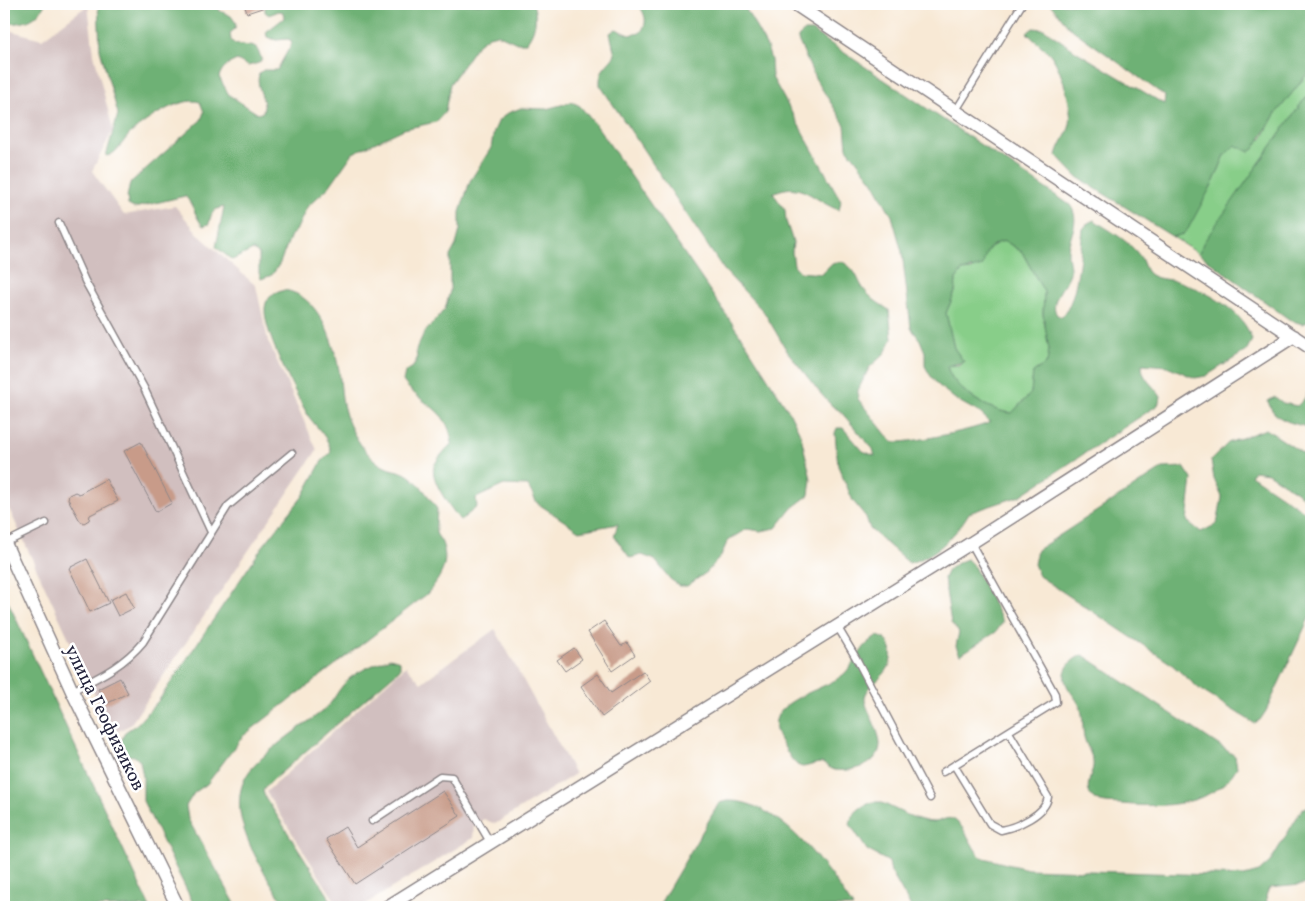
<svg xmlns="http://www.w3.org/2000/svg" width="1315" height="911" viewBox="0 0 1315 911" font-family="Vollkorn,serif">
<style>
.industrial{fill:#d1bfbf}
.green{fill:#88ce89;stroke:#557862}
.forest{fill:#6eb175;stroke:#486a58;fill-rule:evenodd}
.building{fill:#c89b89}
.lines{fill:none;stroke-linecap:round;stroke-linejoin:round}
.service-casing{stroke:#8d8688;stroke-width:9}
.minor-casing{stroke:#8d8688;stroke-width:15}
.service{stroke:#fff;stroke-width:6}
.minor{stroke:#fff;stroke-width:12}
.labels{text-anchor:middle;stroke-width:5;stroke-linejoin:round;paint-order:stroke}
.street-label{font-size:19px;fill:#22223b;stroke:#fff}
</style>
<rect width="100%" height="100%" fill="#fff"/>
<filter id="ink" filterUnits="userSpaceOnUse"><feTurbulence type="fractalNoise" baseFrequency=".02" numOctaves="2"/><feDisplacementMap in="SourceGraphic" scale="10" xChannelSelector="R" yChannelSelector="G"/><feConvolveMatrix kernelMatrix="1 2 1 2 8 2 1 2 1" color-interpolation-filters="sRGB"/></filter>
<filter id="wash" filterUnits="userSpaceOnUse"><feTurbulence type="fractalNoise" baseFrequency=".0096" numOctaves="4" result="noise"/><feDisplacementMap in="SourceGraphic" scale="20" xChannelSelector="R" yChannelSelector="G"/><feGaussianBlur stdDeviation="1.12" result="paint"/><feColorMatrix in="noise" values="0 0 0 0 0 0 0 0 0 0 0 0 0 0 0 0 0 1.4 0 .05"/><feComposite in="paint" operator="in"/></filter>
<g filter="url(#wash)">
<rect width="100%" height="100%" fill="#f8e9d5"/>
<!-- industrial -->
<path class="industrial" d="M88 5 94 54 113 130 92 171 124 215 175 206 200 236 256 286 268 341 317 450 130 725 113 734 4 498V29L42 39Z
M495 629 575 774 495 824 484 819 474 825 473 838 361 907H339L266 792 406 666 421 683Z"/>
<!-- green -->
<path class="green" d="M1311 69V94L1303 101 1204 243 1199 254 1173 237 1182 234 1214 181 1225 155 1235 145 1262 139 1274 116Z
M1005 241 1022 252 1044 292 1043 314 1049 349 1047 363 1033 372 1031 393 1012 413C990 412 952 389 947 366L959 365 964 362 954 348 946 313 955 292 956 279 962 271 972 270C982 258 989 243 1005 241Z"/>
<!-- forest -->
<path class="forest" d="M4 4H45C36 22 23 24 4 23Z
M98 4H216L220 11 231 16 236 23 235 29 230 33 231 40 235 44 256 47 262 59 259 63 248 66 237 60C228 64 222 67 219 77L229 95 258 114 263 112C267 99 255 88 259 74L263 70H277L292 43 289 39 276 40 267 37 266 32 284 18 283 12 279 11 269 15 265 12V4H533C538 17 535 32 526 43H517L497 34 489 36 478 44 450 84 445 112 436 122 404 129 353 153 329 187 307 207 296 231 291 235 280 263 272 275 261 279 259 273V254L253 250 232 260 216 247 224 207C213 209 211 213 209 224L203 226C195 217 194 205 185 196L134 208 128 205 127 197 130 183 201 120 204 112 200 102C180 96 146 120 131 133 123 140 117 155 106 156L118 114 100 49Z
M638 4H743L767 47 771 60 772 77 841 201 839 210C813 201 802 179 773 193L785 210 786 221 793 242 792 252 794 265 800 272 822 274 830 265 841 261C861 272 855 282 869 295 874 301 882 305 889 310L892 339 885 353 869 368 858 390V399L892 442C905 444 980 429 990 422L980 413 955 399 938 385 930 375 925 366V352L920 340 911 328 902 252 892 216 873 182 847 148 845 125 815 78 798 40V37L805 31H812L1070 205C1081 220 1070 234 1068 250 1067 257 1071 266 1070 273 1066 286 1048 301 1057 315L1062 317C1078 300 1080 253 1083 229L1088 223 1094 220C1110 231 1128 240 1139 255 1144 261 1144 271 1151 275 1159 280 1171 279 1180 282 1208 292 1244 311 1252 340L1246 351 1206 376 1195 378 1167 366 1142 364C1141 379 1154 385 1161 397L1158 405 1020 496 969 513C956 535 935 557 909 563L870 529 866 517 853 501 838 466 835 433 837 428H843L863 451 875 456 873 449 840 411 832 406 821 394 787 351 764 312 724 270 600 85C599 68 607 67 615 55L610 33 616 29 630 35 640 33C649 22 645 14 638 4ZM1005 241 1022 252 1044 292 1043 314 1049 349 1047 363 1033 372 1031 393 1012 413C990 412 952 389 947 366L964 362 954 348 946 313 955 292 956 279 962 271 983 266C985 251 990 243 1005 241Z
M1050 4H1311V69L1274 116 1254 149 1249 152 1235 145 1225 155 1214 181 1188 229 1183 234 1173 237 1077 177 1057 156C1059 144 1068 135 1070 124 1073 108 1061 67 1050 54 1043 46 1034 41 1027 33L1033 28 1044 29 1077 52 1164 104 1165 96 1070 28Z
M1311 94V321L1302 324 1290 320 1199 254 1203 243 1303 101Z
M572 102 580 106 599 129 747 345 790 413 801 436 811 479 809 495 792 508 776 528 761 531 747 529 728 540 721 556 707 572 687 586H680L670 579 655 560 642 555 630 558 614 536 618 524 579 531 537 503 528 486 504 485 476 498 477 507 461 520 459 519C451 508 427 477 435 464 439 456 447 449 452 443 448 406 420 406 403 381L405 372 413 367 417 359 416 350 424 333 445 309 450 291V256L456 245 460 230V212L470 181 491 148 494 131 499 120 508 113 521 108 546 109Z
M284 290C319 295 333 340 339 370 341 384 341 399 345 412 350 431 367 459 385 467 395 472 402 469 413 479 423 487 430 499 437 509 437 516 435 526 436 533 437 536 441 540 442 543 450 564 440 578 427 594L243 736 207 784 194 793 186 806 188 819 237 907H195L143 801V777L140 761 134 756 125 755 119 747 125 732 137 724 159 700 263 546 303 496 322 461 331 452C329 438 317 428 309 417 297 396 258 324 266 303 269 295 276 293 284 290Z
M1311 387V428C1293 423 1273 421 1268 401L1275 397 1283 403 1297 406 1304 399Z
M1266 429 1311 459V502L1268 473 1254 471 1251 475 1311 516V595L1309 600 1311 614 1266 711 1260 720 1254 723 1202 691 1170 663 1039 576 1034 564 1037 550 1163 468 1184 467 1192 479 1187 521 1201 532 1217 524 1222 497 1214 479 1211 460 1228 443Z
M967 559 973 565 1003 622 996 632 960 655 956 646 959 632 951 623 944 578 948 570 957 563Z
M4 593 150 907H9L4 892Z
M877 636C886 638 890 642 891 651 894 677 869 680 865 697 863 705 880 730 880 744 880 765 853 772 835 770 831 769 826 765 822 763 815 763 810 766 803 767 794 767 787 751 783 745 752 700 825 693 845 673 857 661 862 644 877 636Z
M1083 655 1235 756 1237 767C1215 807 1161 808 1122 804 1111 803 1096 805 1090 794 1084 784 1095 772 1093 761 1091 753 1086 745 1084 737 1082 727 1084 716 1080 707 1077 698 1067 690 1065 680 1063 668 1073 658 1083 655Z
M390 658 400 661V669L266 786 263 791 265 797 328 895 332 907H286C264 871 217 809 252 768 271 747 297 730 320 713 335 701 333 697 344 684 353 672 376 664 390 658Z
M727 801C779 799 827 868 853 907H658L719 803Z
M873 802H880C896 809 917 822 935 822 943 821 948 815 956 821 967 830 971 846 980 856 984 859 1020 867 1028 869L1244 876 1259 872 1270 862 1302 809 1311 805V884L1269 888 1266 896 1267 903 1231 907H911L891 872 889 862 867 850 850 824C853 811 860 807 873 802Z"/>
<g id="blocks">
<!-- building -->
<path class="building" d="M244 4H270L271 5 247 13Z
M141 442 172 503 156 512 124 451Z
M106 479 118 501 90 515 89 520 84 523 80 521 68 499 69 495 75 492 79 494Z
M87 559 109 603 90 612 69 568Z
M126 592 134 608 118 616 110 600Z
M604 621 621 646 627 643 635 655 612 671 588 632Z
M574 648 582 659 565 671 557 660Z
M643 671 650 681 602 717 581 686 598 674 611 693Z
M120 678 128 693 106 704 98 689Z
M443 791 460 816 355 884 326 839 345 827 357 847Z"/>
</g>
</g>
<g filter="url(#ink)">
<use href="#blocks" fill-opacity="0" stroke="#8d8688" stroke-width="1"/>
<g class="lines">
<!-- service casing -->
<g class="service-casing">
<path id="service" d="M955 112 1022 4
M59 223 85 281 144 388 211 532
M5 543 46 523
M837 626 856 658 930 798
M72 691C99 677 123 666 143 642L228 506 292 453
M954 765 990 824 1001 830C1017 827 1046 814 1048 797L1009 732
M943 772 1056 702 1055 694 971 543
M372 821 440 776 452 777 490 842"/>
</g>
<!-- minor casing -->
<g class="minor-casing">
<path id="minor" d="M795 4 1311 348
M4 541 72 691 178 907
M387 907 971 543 1294 336"/>
</g>
<!-- service -->
<use href="#service" class="service"/>
<!-- minor -->
<use href="#minor" class="minor"/>
</g>
</g>
<g class="labels">
<!-- street labels -->
<g class="street-label">
<text transform="translate(106 717) rotate(64)" y="7">улица Геофизиков</text>
</g>
</g>
<!-- margin -->
<rect width="1315" height="911" fill="none" stroke="#fff" stroke-width="20"/>
</svg>
